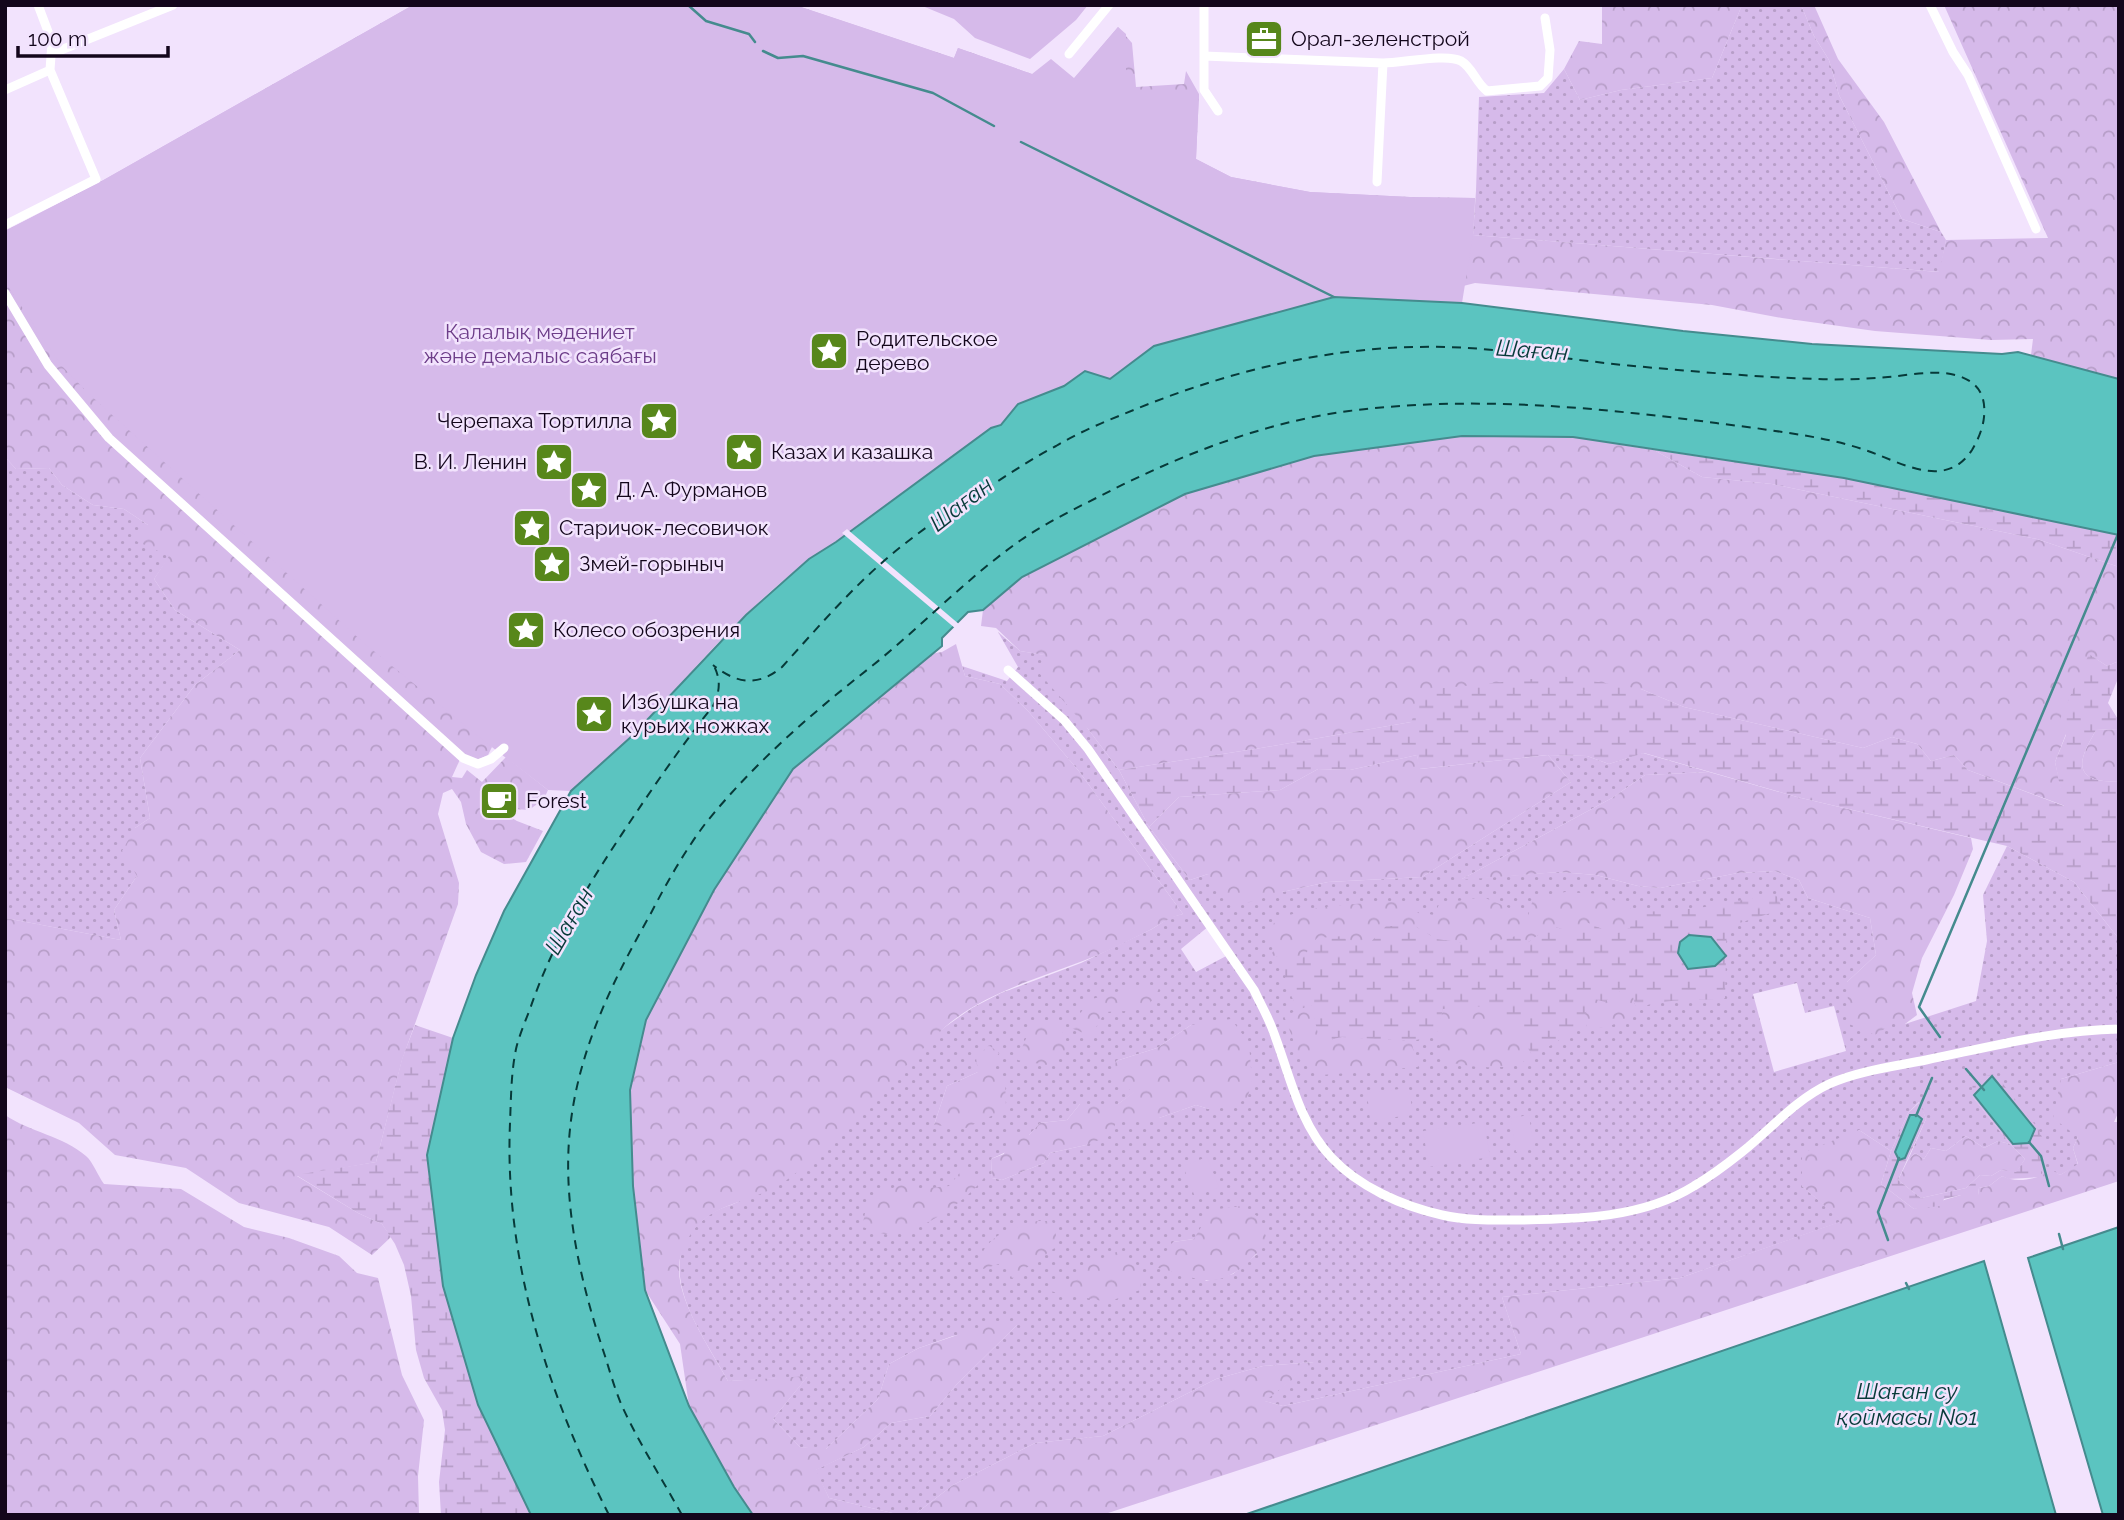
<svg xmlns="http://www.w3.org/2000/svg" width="2124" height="1520" viewBox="0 0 2124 1520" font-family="Raleway,sans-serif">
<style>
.grass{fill:url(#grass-dots);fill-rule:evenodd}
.forest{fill:url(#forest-crowns)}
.wetland{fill:url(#wetland-marsh)}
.park{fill:#d6baea}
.water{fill:#5bc4c0;stroke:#458b8e;stroke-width:2}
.pier{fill:#f2e3fd}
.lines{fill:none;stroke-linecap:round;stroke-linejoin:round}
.stream{stroke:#458b8e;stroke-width:2.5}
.ferry{stroke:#073a39;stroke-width:2;stroke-dasharray:9 7;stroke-linecap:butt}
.street{stroke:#fff;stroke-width:9}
.labels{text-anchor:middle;stroke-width:5;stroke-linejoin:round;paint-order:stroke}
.poi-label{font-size:21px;fill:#13061b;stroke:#f2e3fd;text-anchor:start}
.park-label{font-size:21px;fill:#6d3d89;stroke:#f2e3fd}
.water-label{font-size:23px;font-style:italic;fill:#073a39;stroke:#f2e3fd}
</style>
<defs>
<pattern id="grass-dots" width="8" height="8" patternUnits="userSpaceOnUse" patternTransform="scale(1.75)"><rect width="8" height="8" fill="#d6baea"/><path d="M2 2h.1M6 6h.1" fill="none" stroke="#b79ec8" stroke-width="1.8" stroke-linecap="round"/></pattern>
<pattern id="forest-crowns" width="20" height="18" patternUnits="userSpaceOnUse" patternTransform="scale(1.75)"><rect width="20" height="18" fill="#d6baea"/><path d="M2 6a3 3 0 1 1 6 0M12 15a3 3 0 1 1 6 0" fill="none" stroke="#b79ec8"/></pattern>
<pattern id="wetland-marsh" width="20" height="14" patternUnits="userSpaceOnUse" patternTransform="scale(1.75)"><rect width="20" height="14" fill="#d6baea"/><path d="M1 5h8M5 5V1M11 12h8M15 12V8" fill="none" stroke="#b79ec8"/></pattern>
</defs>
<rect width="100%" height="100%" fill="#f2e3fd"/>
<!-- grass -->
<path class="grass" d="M1742 5H1801L1814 36 1829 60 1839 95 1902 219 1941 232 1946 240 1940 272 1473 235 1476 191 1479 97 1544 93 1564 69 1580 100 1621 90 1712 78Z
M5 457 16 469 49 468 62 485 93 505 124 509 148 525 170 556 154 579 175 610 240 650 195 685 140 758 150 818 135 828 137 876 114 910 121 940 5 918Z
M998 632 1020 651 1045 655 1088 729 1119 770 1149 827 1190 880 1208 874 1282 892 1328 882 1422 877 1571 782 1548 755 1587 756 1609 764 1643 753 1709 772 1645 775 1612 798 1462 879 1559 872 1596 875 1638 886 1660 888 1738 873 1775 871 1799 880 1808 898 1870 918 1876 955 1847 982 1892 1024H1905L1976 1001 1987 941 1983 895 2007 846 2074 882 2119 939V1062L2061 1079 2078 1137 2073 1148 2078 1165 2060 1175 2052 1171 2041 1177V1156L1972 1096 2010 1144 1998 1141 1984 1148 1966 1136 1946 1151 1931 1148 1924 1159 1915 1153 1908 1160 1926 1119 1919 1102 1908 1113 1891 1151 1859 1130 1802 1186 1843 1221 1680 1278 1502 1297 1521 1354 1283 1406 1264 1401 1314 1362 1263 1366 1216 1379 1103 1436 1035 1443 953 1485 914 1515H901L829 1498 815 1470 864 1447 891 1423 930 1416 957 1384 1017 1325 953 1336 919 1348 889 1364 878 1399 825 1450 800 1447 773 1419 807 1377 728 1381C701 1331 645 1261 709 1215 717 1209 729 1206 738 1202L945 1027 972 1008 1001 993 1081 963 1152 929 1171 917 1183 914 1078 770 1028 711 1000 684 965 676 962 666 1007 681 1018 667ZM1209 926 1230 954 1196 972 1181 949ZM1797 983 1805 1013 1834 1006 1846 1051 1774 1072 1753 994ZM1191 1025 1209 1109 1196 1105 1159 1118H1116L1086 1145 1050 1153 1044 1163 1002 1180 992 1178 991 1159C1011 1151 1027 1139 1040 1123L1067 1120 1080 1104H1118L1135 1092 1116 1061 1157 1048ZM978 1072 934 1125 947 1086ZM1194 1239 1257 1254 1233 1274 1206 1281 1173 1242Z"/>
<!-- forest -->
<path class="forest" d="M413 5H795L954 58 958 48 1032 74 482 729 492 747 488 755 477 760 462 755 452 777 462 778 467 770 482 782 506 757 548 790 544 799 529 810 513 809 505 814 517 821 543 831 526 862 504 864 481 852 466 824 461 802 452 789 443 793 438 814 459 883 458 904 402 1060 376 1162 297 1176 358 1213 382 1224 391 1237 372 1255 329 1227 239 1203 186 1168 115 1155 79 1123 5 1087V918L121 940 114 910 137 876 122 851 135 828 150 818 140 758 195 685 240 650 175 610 154 579 169 556 134 540 148 525 124 509 93 505 62 485 49 468 16 469 5 457V231L100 182Z
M1602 5H1742L1712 78 1621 90 1580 100 1564 69 1579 41 1602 44Z
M1801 5H1814L1838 59 1884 122 1941 232 1902 219 1839 95 1829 60 1814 36Z
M1944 5H2119V379L2031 355 2033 339 1991 340 1875 331 1782 318 1712 305 1475 283 1428 295 1012 152 1118 27 1132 43 1136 87 1184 84 1186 71 1199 94 1196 159 1231 177 1310 192 1410 197 1475 198 1473 235 1939 272 1946 240 2048 238Z
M1462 436 1573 437 1654 450 1702 477 1772 484 2037 539 2119 567V661L2107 666 2090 655 2066 734 2055 762 2065 806 1968 770 1954 755 1931 761 1917 744 1892 737 1863 748 1684 707 1641 689 1411 722 1261 748 1119 770 1088 729 1040 674 1044 655 1020 651 996 628 981 626 983 610 1022 577 1185 494 1314 456Z
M956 644 965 676 1000 684 1028 711 1078 770 1183 914C1170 917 1162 923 1150 930 1136 937 1122 944 1107 951 1053 975 990 988 945 1027 933 1038 922 1050 911 1061 886 1086 860 1111 835 1136 821 1151 805 1167 788 1179 748 1209 700 1197 681 1255 669 1290 711 1350 728 1381L808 1376 773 1419 800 1447 826 1449 878 1399 889 1364 919 1348 1002 1320 1017 1325 957 1384 930 1416 891 1423 864 1447 816 1470 829 1498 901 1515H753L734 1487 689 1406 680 1344 645 1290 633 1186 630 1090 646 1020 714 890 793 769 930 654 942 652Z
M2119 729V782C2110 781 2097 782 2090 777 2072 767 2090 742 2096 730Z
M1417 755 1420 769 1548 755 1571 782 1422 877 1328 882 1282 892 1234 907 1208 874 1190 880 1149 827 1179 797 1280 790 1318 769 1350 770Z
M1709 772 1797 797 1971 838 1973 849 1954 895 1922 958 1912 993 1917 1015 1905 1024H1892L1875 1035 1849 1024 1847 982 1876 955 1870 918 1808 898 1799 880 1775 871 1738 873 1660 888 1638 886 1596 875 1559 872 1460 880 1612 798 1645 775Z
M1565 892 1601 894 1635 911 1630 928 1614 934 1583 921 1574 932 1551 926 1527 943 1516 936 1481 945 1436 939 1415 926 1367 946 1349 945 1301 960 1270 956 1277 946 1261 937C1266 932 1271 925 1277 921 1306 903 1377 903 1411 901L1418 913 1435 915 1439 904 1483 897 1528 916 1533 899Z
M1130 988H1159C1149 1015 1130 1010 1105 1012L1091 1036 1071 1028 1089 1000Z
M1617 991 1633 996 1636 1009C1623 1024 1605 1029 1585 1029L1588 1022 1582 1019 1594 998Z
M1311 1005 1321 1042 1342 1037 1411 1041 1418 1067 1322 1075 1300 1057 1284 1016Z
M1489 1006 1519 1033 1532 1055C1529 1057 1527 1060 1523 1062 1507 1072 1462 1066 1444 1061L1436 1036 1443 1009Z
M1231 1019 1249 1043 1252 1081 1247 1100 1209 1109 1196 1105 1159 1118H1117L1112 1135 1086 1145 1050 1153 1044 1163 1002 1180 992 1178 991 1159 1004 1154 1009 1131 1029 1135 1040 1123 1067 1120 1080 1104H1118L1134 1092 1112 1081 1116 1061 1157 1048 1191 1025Z
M1060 1021 1067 1051 1046 1065 1017 1060 1032 1024Z
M989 1045 999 1053 991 1065 1005 1078 1006 1109 966 1128 934 1125 947 1086 978 1072 976 1058Z
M2119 1062V1111L2114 1122H2119V1181L1102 1515H914L953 1485 1035 1443 1103 1436 1216 1379 1263 1366 1315 1362 1265 1401 1283 1406 1521 1354 1502 1297 1680 1278 1842 1221 1802 1186V1153L1859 1130 1891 1151 1881 1184 1914 1209 1961 1195H1978L1979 1188 1989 1186 2002 1176C2017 1184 2038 1179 2052 1170L2060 1175 2078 1164 2073 1148 2078 1137 2053 1118 2061 1079Z
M5 1115C30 1132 63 1136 86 1156 93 1162 98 1176 104 1184L181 1189 244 1227 289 1238 339 1256 357 1273 378 1278 402 1375 424 1420 418 1476 419 1515H5Z
M1966 1136 1984 1148 1998 1141 2010 1144 2025 1159 2016 1173 2001 1170 1991 1176 1980 1175 1966 1188 1921 1198 1898 1180 1908 1160 1915 1153 1924 1159 1931 1148 1946 1151Z
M962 1170 984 1178C965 1202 921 1233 889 1234 881 1235 871 1229 862 1227L867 1204 881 1193 907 1182 918 1189 949 1186Z
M1242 1206 1260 1218 1267 1240C1253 1260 1231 1283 1204 1280 1188 1278 1171 1271 1155 1267L1173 1242 1194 1239 1211 1210Z
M1037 1221H1052L1056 1233V1247L1012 1278 1005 1262 983 1269 979 1259C992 1231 1010 1230 1037 1221Z
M1121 1250 1141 1269 1140 1290 1108 1302 1049 1291 1050 1284 1077 1280 1078 1269Z"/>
<!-- wetland -->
<path class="wetland" d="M1654 450 1844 478 2118 534 2119 567 2037 539 1772 484 1702 477Z
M2089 654 2107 666 2119 661V676L2108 703 2119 721V729L2096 730C2090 742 2072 767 2090 777 2097 782 2110 781 2119 782V939L2074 882 2007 846 1797 797 1644 753 1609 764 1587 756 1548 755 1419 769 1417 755 1350 770 1318 769 1280 790 1179 797 1149 827 1119 770 1261 748 1411 722 1425 690 1561 676 1641 689 1684 707 1863 748 1892 737 1917 744 1931 761 1954 755 1968 770 2064 806 2055 762 2066 735 2060 719Z
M1776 895 1781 905 1771 913 1733 925 1727 934 1725 955 1721 948 1715 966 1726 956 1725 998C1695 1002 1665 997 1636 1009L1633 996 1617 991 1605 1002 1594 999 1583 1018 1588 1022 1585 1029C1566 1032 1551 1048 1532 1055L1519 1033 1489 1006 1443 1009 1436 1036 1411 1041 1342 1037 1320 1042 1311 1005 1298 1010 1288 989 1280 957 1301 960 1317 938 1344 936 1349 945 1367 946 1386 926H1415L1436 939 1481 945 1516 936 1527 943 1551 926 1574 932 1583 921 1614 934 1630 928 1635 911C1664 913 1694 909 1722 904 1741 901 1758 896 1776 895Z
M415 1025 453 1038 427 1155 478 1405 531 1515H441L439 1482 445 1430 442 1410 424 1378 416 1350 411 1296 404 1265 395 1244 382 1224 358 1213 296 1175 376 1162 402 1059Z
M1995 1074 2037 1127 2045 1143 2041 1156V1177L2008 1179 2002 1176 1989 1186 1979 1188 1978 1195H1961L1944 1199 1940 1206 1914 1209 1881 1184 1891 1151 1908 1113 1920 1102 1926 1119 1898 1180 1921 1198 1966 1188 1980 1175 1991 1176 2001 1170 2016 1172 2025 1159 2010 1144 1972 1096 1973 1078Z"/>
<!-- park -->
<path class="park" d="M413 5H795L954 58 958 48 1032 74 1051 59 1074 78 1118 27 1126 34V94H1199L1196 159 1231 177 1310 192 1410 197 1475 198 1473 235 1462 303 1334 297 1154 346 1110 379 1085 371 1064 386 1018 404 1001 426 991 428 836 542C757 591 698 667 634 733 615 754 592 771 571 791L548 790 484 741 364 643 88 393 61 365 5 282V231L100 182Z
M920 5H1088L1076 20 1030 59 975 38 954 19Z
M1409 1088 1413 1115 1370 1120 1367 1093Z
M1529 1115 1534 1149 1516 1152 1511 1118Z
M1484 1122 1490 1157 1429 1167 1423 1131Z
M1207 1157 1219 1187 1195 1197 1183 1166Z"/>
<!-- water -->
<path class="water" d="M1334 297 1462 303 1683 331 1812 344 2002 354 2018 352 2119 379V535L1844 478 1573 437 1462 436 1314 456 1185 494 1022 577 983 610 968 612 942 638V646L793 769 714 890 646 1020 630 1090 633 1186 645 1290 689 1406 734 1487 753 1515H531L478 1405 443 1286 427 1155 453 1038 476 975 504 911 571 791 632 736 746 615 809 559 836 542 991 428 1001 425 1018 404 1064 386 1085 371 1110 379 1154 346Z
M1689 935 1711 937 1726 956 1715 966 1688 969 1678 953 1680 942Z
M1992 1076 2035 1129 2029 1143 2013 1144 1974 1095Z
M1910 1115H1917L1922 1119 1905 1158 1899 1160 1895 1152Z
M2119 1227V1515H2103L2028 1258Z
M1984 1261 2056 1515H1244Z"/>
<!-- pier -->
<path class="pier" d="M847 529 960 625 956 629 842 533Z"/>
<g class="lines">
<!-- stream -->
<path class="stream" d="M688 5 706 21 749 34 755 42
M763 51 778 58 803 56 933 93 994 126
M1021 142 1334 297
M1940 1037 1919 1007 2118 534
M1966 1069 1984 1090
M1916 1116 1932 1078
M2029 1142 2041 1156 2049 1186
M2059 1234 2063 1249
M1888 1240 1878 1212 1899 1158
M1906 1283 1909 1289"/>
<!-- ferry -->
<path class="ferry" d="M609 1515C548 1394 504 1260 510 1123 511 1099 511 1073 516 1049 519 1036 525 1022 530 1009 554 938 594 875 636 813 660 777 686 740 713 706 720 692 721 680 714 666
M682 1515C662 1479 639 1443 622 1406 615 1390 610 1372 605 1356 581 1284 562 1205 570 1129 578 1051 612 982 650 915 666 884 684 852 705 824 753 764 812 713 872 666 923 625 968 577 1021 540 1050 520 1083 505 1114 489 1188 452 1267 422 1349 411 1443 399 1539 403 1632 413 1673 417 1714 423 1755 428 1796 434 1838 439 1876 454 1909 467 1948 487 1972 450 1978 440 1983 428 1984 417 1986 396 1979 383 1959 376 1936 369 1911 375 1888 377 1865 379 1842 380 1818 379 1753 377 1688 371 1623 365 1576 360 1529 353 1482 349 1362 339 1247 364 1136 409 1109 420 1081 431 1056 446 1035 457 1015 470 995 483 965 501 935 520 907 542 860 578 821 624 782 667 758 687 737 684 713 665"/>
<!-- street -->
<path class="street" d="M1204 5V90L1218 111
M1930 5 1953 52 1968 75 2036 229
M51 54 173 5
M1069 54 1109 5
M1204 56 1383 63C1402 63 1447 53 1461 61 1473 68 1476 83 1487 91L1540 86 1548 78 1550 50 1545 18
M5 90 50 70
M1377 182 1383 63
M5 225 96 179 50 70 52 42 38 5
M5 293 48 365 109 438 463 758 478 764 491 759 504 748
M1008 670 1064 720 1088 749 1254 990C1260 1003 1267 1015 1272 1028 1289 1071 1298 1122 1331 1157 1359 1187 1402 1206 1442 1215 1468 1221 1494 1220 1520 1220 1579 1219 1643 1218 1694 1186 1711 1176 1727 1164 1742 1152 1771 1129 1795 1100 1829 1084 1857 1071 1896 1066 1926 1060 1990 1047 2054 1030 2119 1029"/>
</g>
<!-- icons -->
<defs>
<g id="office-square" transform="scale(2.0125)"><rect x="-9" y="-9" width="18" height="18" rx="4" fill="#57871b" stroke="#f2e3fd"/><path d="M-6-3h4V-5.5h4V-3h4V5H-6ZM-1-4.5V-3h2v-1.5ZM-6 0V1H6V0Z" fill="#fff"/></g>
<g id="sight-square" transform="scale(2.0125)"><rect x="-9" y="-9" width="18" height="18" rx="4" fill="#57871b" stroke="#f2e3fd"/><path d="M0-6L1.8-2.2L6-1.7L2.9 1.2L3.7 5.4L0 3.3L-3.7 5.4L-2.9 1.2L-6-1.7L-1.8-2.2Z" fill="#fff"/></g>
<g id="cafe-square" transform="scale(2.0125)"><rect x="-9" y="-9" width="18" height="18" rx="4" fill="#57871b" stroke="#f2e3fd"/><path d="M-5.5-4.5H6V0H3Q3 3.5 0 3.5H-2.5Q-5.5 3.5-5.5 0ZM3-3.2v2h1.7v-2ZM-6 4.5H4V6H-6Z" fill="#fff"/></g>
</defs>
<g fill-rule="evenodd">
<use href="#office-square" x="1264" y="39"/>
<use href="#sight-square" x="829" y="351"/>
<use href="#sight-square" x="659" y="421"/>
<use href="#sight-square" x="744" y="452"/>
<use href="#sight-square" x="554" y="462"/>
<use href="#sight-square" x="589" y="490"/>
<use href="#sight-square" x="532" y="528"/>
<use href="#sight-square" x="552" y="564"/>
<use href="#sight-square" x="526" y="630"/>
<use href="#sight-square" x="594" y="714"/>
<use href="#cafe-square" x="499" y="801"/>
</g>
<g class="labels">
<!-- poi labels -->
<g class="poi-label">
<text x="1291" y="46">Орал-зеленстрой</text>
<text x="856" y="346">Родительское<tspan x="856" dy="24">дерево</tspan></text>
<text x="632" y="428" text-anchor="end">Черепаха Тортилла</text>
<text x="771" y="459">Казах и казашка</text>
<text x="527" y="469" text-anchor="end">В. И. Ленин</text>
<text x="616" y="497">Д. А. Фурманов</text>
<text x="559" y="535">Старичок-лесовичок</text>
<text x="579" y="571">Змей-горыныч</text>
<text x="553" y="637">Колесо обозрения</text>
<text x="621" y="709">Избушка на<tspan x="621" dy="24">курьих ножках</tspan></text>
<text x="526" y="808">Forest</text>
</g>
<!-- park labels -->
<g class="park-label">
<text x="540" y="339">Қалалық мәдениет<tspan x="540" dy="24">және демалыс саябағы</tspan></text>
</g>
<!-- water labels -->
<g class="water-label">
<text transform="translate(1532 350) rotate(4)" y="8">Шаған</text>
<text transform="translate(961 504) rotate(-38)" y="8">Шаған</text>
<text transform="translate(569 921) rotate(-60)" y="8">Шаған</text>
<text x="1907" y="1399">Шаған су<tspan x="1907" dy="26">қоймасы No1</tspan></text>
</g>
</g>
<!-- border -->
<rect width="2124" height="1520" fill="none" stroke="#13061b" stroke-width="14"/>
<!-- scale -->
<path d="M18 46v10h150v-10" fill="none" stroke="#13061b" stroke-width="3.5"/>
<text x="28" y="46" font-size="21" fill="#13061b" stroke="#f2e3fd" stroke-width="5" paint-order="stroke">100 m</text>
</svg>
